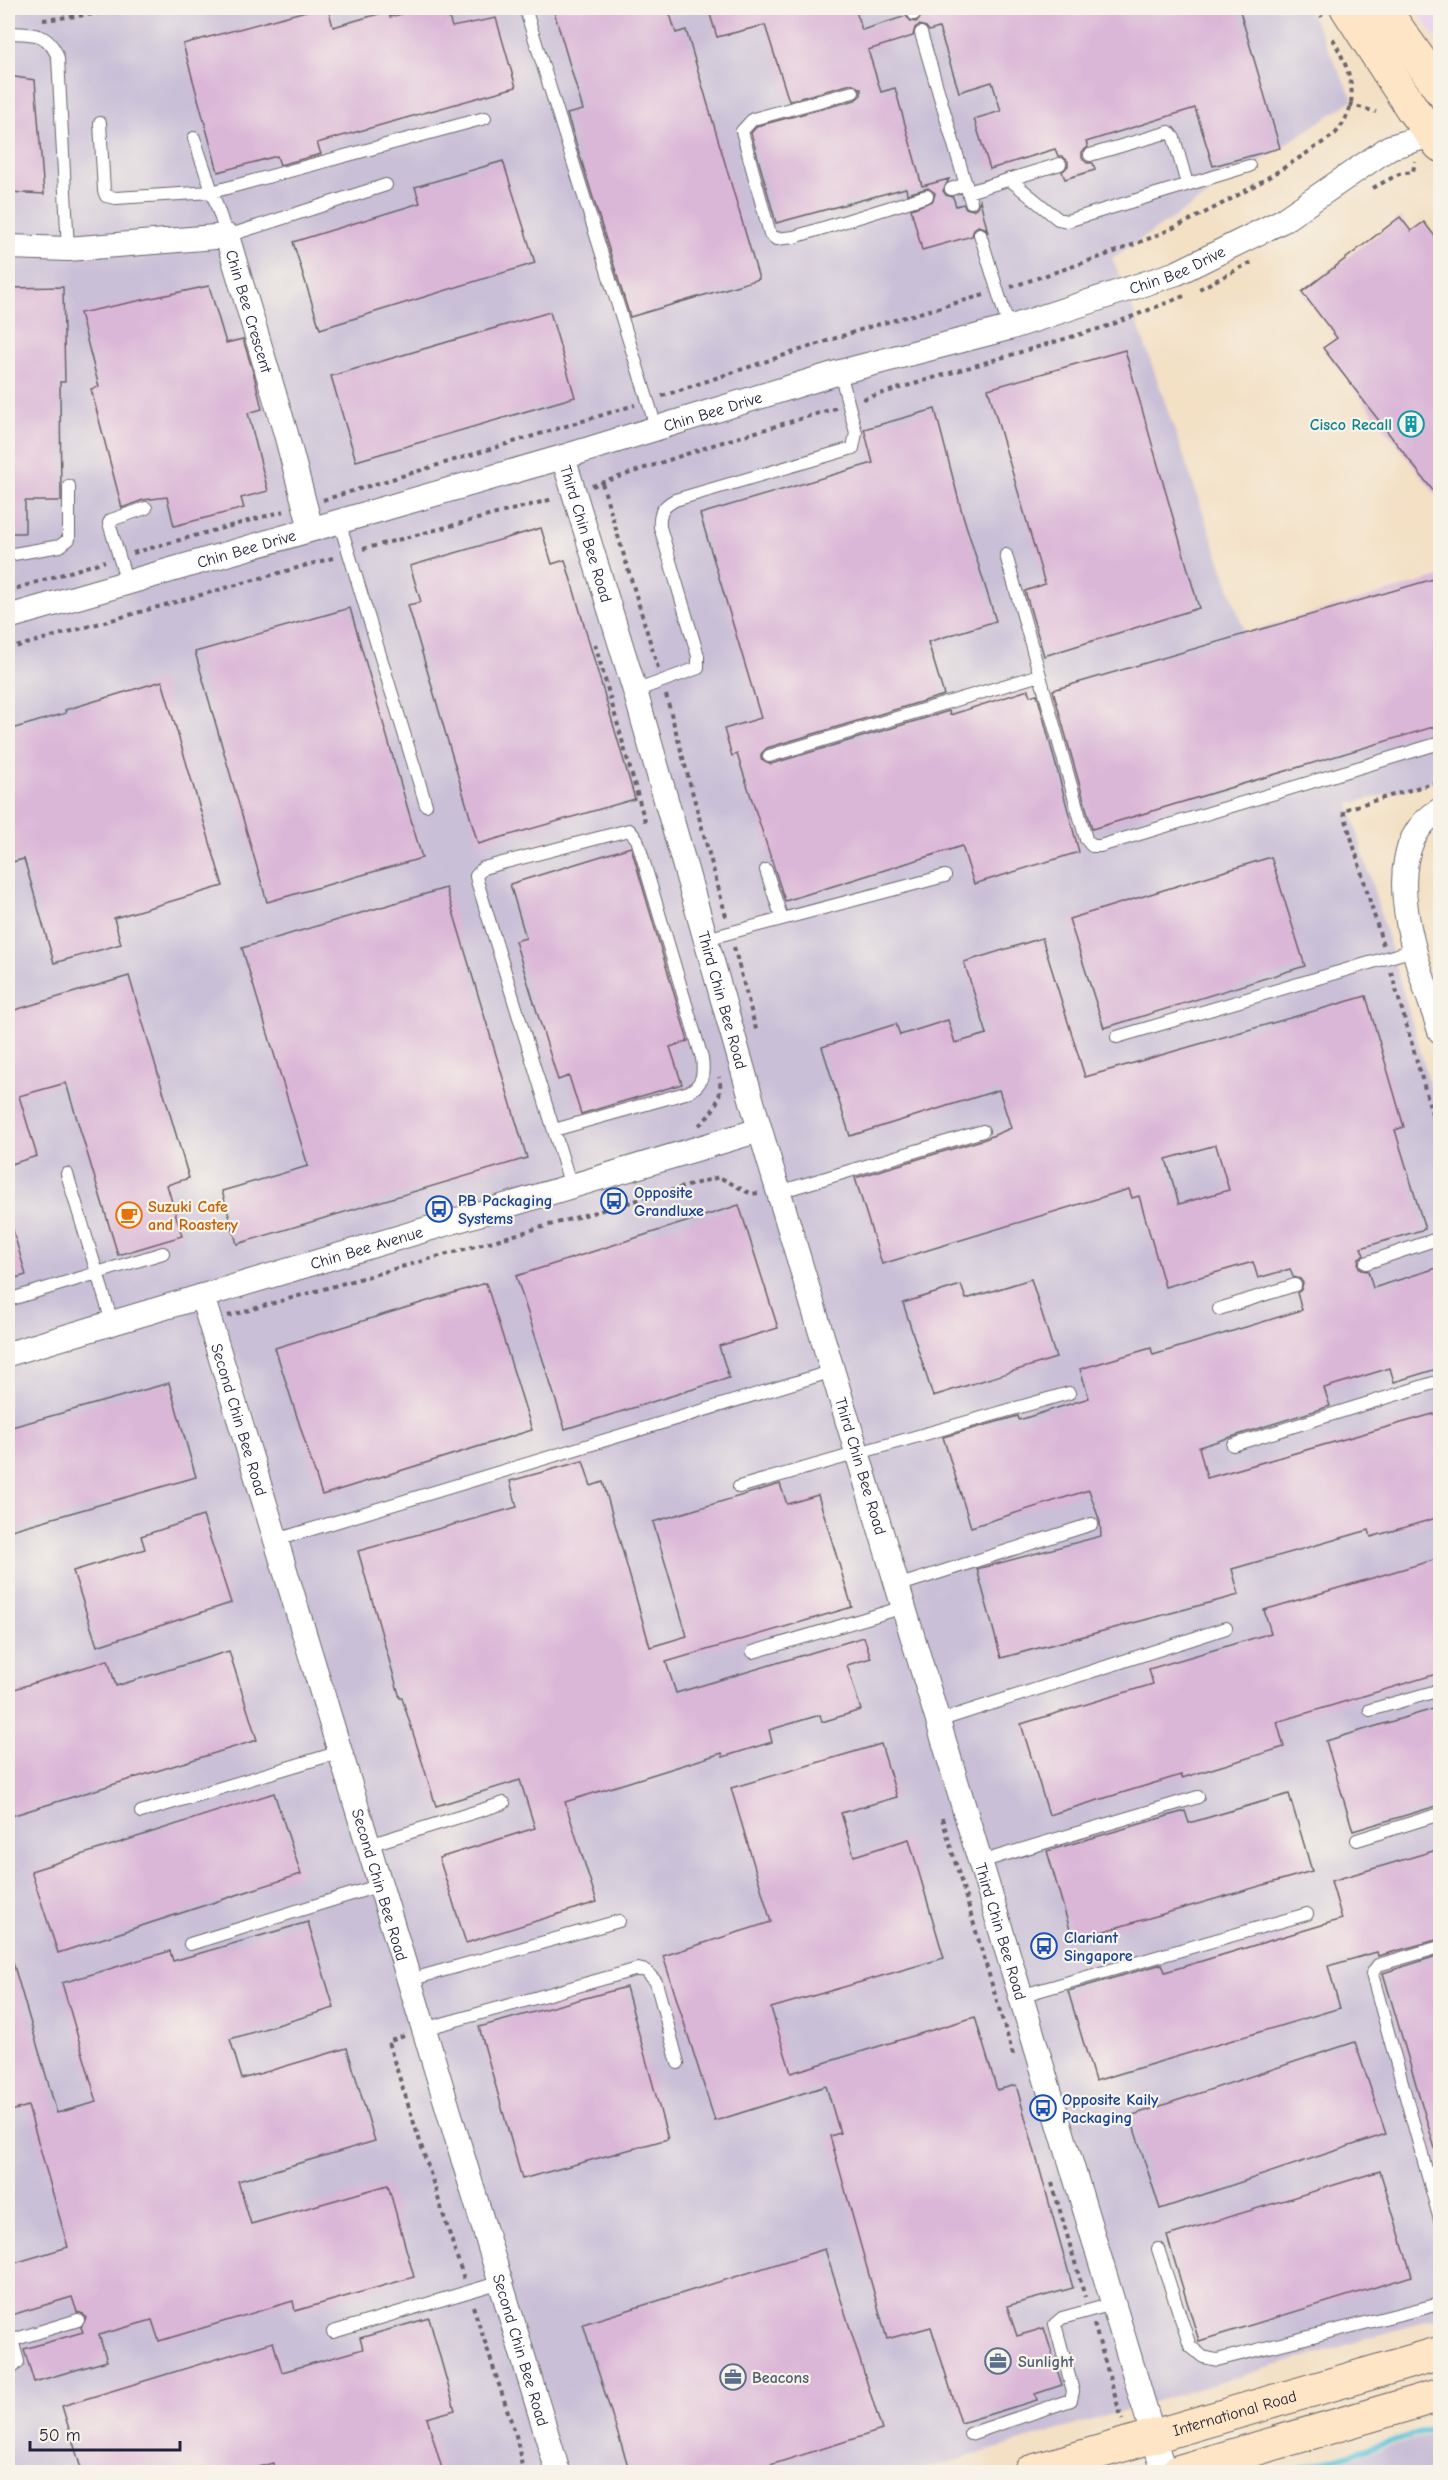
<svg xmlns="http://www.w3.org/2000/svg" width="1448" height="2480" viewBox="0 0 1448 2480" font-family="'Comic Neue',sans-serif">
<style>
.built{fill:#e9d2ed}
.industrial{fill:#c9bfd7}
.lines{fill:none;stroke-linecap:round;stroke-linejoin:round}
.stream{stroke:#60c5dd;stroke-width:6}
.building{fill:#dab6d7;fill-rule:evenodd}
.service-casing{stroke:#6b646b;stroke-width:14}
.minor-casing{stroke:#6b646b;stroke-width:26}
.secondary-casing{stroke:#6b646b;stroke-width:35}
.path{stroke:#6b646b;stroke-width:4;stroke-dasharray:4.5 4.5;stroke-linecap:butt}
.service{stroke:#fff;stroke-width:12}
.minor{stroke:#fff;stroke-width:24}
.secondary{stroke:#fee5c5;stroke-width:33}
.labels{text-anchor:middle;stroke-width:4.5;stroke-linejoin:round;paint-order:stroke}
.street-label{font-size:16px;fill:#22223b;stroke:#f7f3e8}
.culture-label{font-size:16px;font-weight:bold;fill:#0d838f;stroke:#f7f3e8;text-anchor:end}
.transit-label{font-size:16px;font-weight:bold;fill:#164399;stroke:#f7f3e8;text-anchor:start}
.food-label{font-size:16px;font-weight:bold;fill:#c56008;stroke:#f7f3e8;text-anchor:start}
.service-label{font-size:16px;font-weight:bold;fill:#4e5e75;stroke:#f7f3e8;text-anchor:start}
</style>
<rect width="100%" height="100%" fill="#f7f3e8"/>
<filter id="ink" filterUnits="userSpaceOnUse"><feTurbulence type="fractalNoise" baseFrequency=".0167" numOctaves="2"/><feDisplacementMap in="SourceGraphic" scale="12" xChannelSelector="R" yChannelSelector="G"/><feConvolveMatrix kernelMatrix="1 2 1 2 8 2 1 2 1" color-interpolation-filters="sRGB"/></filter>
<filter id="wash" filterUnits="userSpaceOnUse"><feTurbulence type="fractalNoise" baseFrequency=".008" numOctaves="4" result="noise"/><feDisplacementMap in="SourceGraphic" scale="24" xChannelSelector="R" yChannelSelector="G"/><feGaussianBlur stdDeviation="1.35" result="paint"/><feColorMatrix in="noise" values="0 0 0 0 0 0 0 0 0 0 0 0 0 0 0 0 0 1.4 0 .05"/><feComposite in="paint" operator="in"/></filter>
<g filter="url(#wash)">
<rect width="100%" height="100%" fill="#f3e0c5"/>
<!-- built -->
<path class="built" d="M1414 8H1440V36L1436 38Z"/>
<!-- industrial -->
<path class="industrial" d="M8 8H1308L1353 100 1112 258 1126 290 1245 633 1440 577V781L1349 804 1440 1120V2317L917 2472H8Z
M1440 2432V2472H1303Z"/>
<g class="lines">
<!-- stream -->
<path class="stream" d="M1290 2472 1440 2427"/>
</g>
<g id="blocks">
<!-- building -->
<path class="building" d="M317 8H328L333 27 389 11 390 17 424 8H446L452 27 496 18 516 87 317 143 321 154 280 165 277 156 218 172 183 44Z
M553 8H668L676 33 686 30 759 279 630 317 567 114 583 110Z
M708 8H855L862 30 906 16 911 21 916 22 921 17 922 11 933 8H1239L1280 148 1213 166 1195 108 1086 142 1088 147 1082 152V158L1087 163H1093L1095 170 1065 179 1062 172 1068 166V161L1062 156H1058L1055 149 990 169 974 119 1001 111 992 82 959 92 939 28 929 31 926 27 919 25 915 28 913 36 868 50 881 92 895 88 922 186 949 179 943 191 946 195 953 197 956 206 963 204 966 208 973 210 977 207 980 200 988 233 985 228 978 226 974 229 972 236 922 250 911 209 933 201 935 193 928 188 907 194 906 188 776 223 751 133 757 126 855 100 861 95V89L851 84 789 101 765 25 717 37Z
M8 76 35 80 44 194 8 192Z
M503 161 535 263 320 329 293 242 420 203 415 187Z
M1400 217 1411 231 1424 222 1440 243V500L1323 348 1337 338 1302 292Z
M209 286 226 343 243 339 254 375 262 409 248 413 268 491 241 498 244 508 174 526 167 497 143 500 122 508 91 389 99 387 80 313Z
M63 287 65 382H60L61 501H25V533H8V288Z
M550 312 575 397 356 461 331 376Z
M1125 350 1199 608 1044 656 1025 591 1045 584 988 389Z
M935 409 961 509 996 621 928 642 944 695 767 748 761 754V759L771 764 949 711 950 715 1028 690 1030 696 1037 694 1079 852 974 884 962 846 785 901 737 754 732 756 724 729 761 718 700 514 873 463 864 429Z
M541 528 552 564 565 560 635 799 478 844 408 605 421 602 410 566Z
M1440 577V725L1092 829 1053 690Z
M350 608 422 858 267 902 195 652Z
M162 681 223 886 114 918 121 944 54 963 24 859 8 863V730L66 713 65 710Z
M631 847 688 1041 670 1047 682 1084 581 1114 569 1076 558 1080 515 941 526 938 510 884Z
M1271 857 1305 966 1104 1028 1069 919Z
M446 888 527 1158 237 1244 222 1191 308 1166 242 948Z
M1042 938 1085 1077 1366 996 1404 1127 1395 1130 1425 1229 1361 1248 1364 1255 1359 1258 1358 1265 1361 1270 1368 1271 1373 1288 1440 1267V1368L1394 1382 1390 1368 1324 1388 1330 1406 1199 1447 1207 1478 1440 1412V1517L1371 1537 1369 1530 1232 1569 1239 1595 1001 1658 977 1569 1101 1536 1100 1522 1089 1490 971 1527 943 1437 1018 1416 1019 1420 1089 1398 1080 1369 1151 1348 1153 1355 1302 1310 1297 1293 1301 1290 1303 1283 1300 1279 1293 1277 1290 1269 1258 1278 1253 1262 1165 1287 1139 1196 1132 1198 1129 1189 882 1264 855 1178 985 1139 1011 1128 999 1090 850 1136 822 1047 896 1024 900 1035 948 1020 955 1043 987 1034 964 962ZM1216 1145 1229 1190 1179 1204 1166 1159Z
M129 976 189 1178 167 1185 182 1236 118 1255 66 1083 19 1096 37 1156 8 1165V1012Z
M739 1205 778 1328 719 1346 729 1378 565 1429 516 1276Z
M8 1227H12L26 1275 8 1280Z
M1031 1279 1056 1358 933 1396 903 1303 961 1285 966 1299Z
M486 1283 532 1430 322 1495 275 1348Z
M169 1383 196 1477 8 1531V1428Z
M583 1461 591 1486 603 1482 650 1647 687 1636 653 1522 780 1484 787 1504 818 1495 852 1607 666 1662 676 1693 864 1637 871 1658 847 1665 861 1710 822 1722 820 1715 769 1730 772 1742 723 1757 722 1753 565 1802 597 1902 466 1943 439 1858 535 1828 520 1780 436 1806 402 1698H400L358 1551 517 1507 510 1481Z
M203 1516 231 1603 97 1646 73 1571 145 1549 141 1536Z
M1440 1558V1673L1277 1722 1284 1747 1182 1778 1181 1775 1049 1815 1021 1724 1153 1684 1149 1669 1271 1633 1264 1610Z
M229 1651 257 1740 11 1816 8 1805V1691L108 1660 116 1686Z
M1440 1707V1805L1353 1831 1326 1741Z
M881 1744 897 1797 841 1813 854 1856 909 1839 944 1958 771 2008 791 2073 975 2017 997 2090 1016 2085 1073 2288 1007 2306 1017 2336 1044 2328 1062 2385 1035 2394 1037 2400 961 2423 931 2327 887 2339 830 2136 840 2133 826 2086 715 2121 663 1956 771 1922 731 1788Z
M274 1793 301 1874 58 1953 31 1871Z
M1289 1794 1312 1871 1073 1940 1047 1851 1185 1811 1189 1823Z
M1440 1849V1939L1378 1956 1377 1952 1328 1966 1340 2008 1095 2081 1068 1991 1162 1964 1165 1972 1342 1919 1331 1881Z
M308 1922 334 2008 230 2039 242 2079 347 2048 375 2141 238 2181 251 2224 388 2185 414 2277 295 2311 293 2301 159 2341 152 2320 99 2335 107 2361 34 2382 24 2349 83 2332 81 2327 86 2318 83 2314 77 2312 72 2297 8 2316V2265L68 2247 28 2106 8 2112V1960L12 1959 57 2113 97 2102 62 1983 170 1951 173 1961Z
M1440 1955V2152H1436L1383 1973Z
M626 1987 668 2139 522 2179 479 2027Z
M1355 2042 1386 2134 1160 2209 1130 2116Z
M1380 2171 1412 2276 1199 2341 1167 2236Z
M825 2249 882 2430 748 2472H630L583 2324Z
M429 2318 455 2410 427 2418 443 2472H274L273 2463 240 2472H82L62 2406 273 2342 282 2372 363 2349 360 2338Z"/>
</g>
</g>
<g filter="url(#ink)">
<use href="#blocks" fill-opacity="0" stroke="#6b646b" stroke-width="1.5"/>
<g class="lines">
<!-- service casing -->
<g class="service-casing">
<path id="service" d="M525 8 656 427
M913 8 914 14
M8 33C32 34 48 31 58 58L68 249
M921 33 971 202
M853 92 753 119 742 131 770 234 776 239 794 237 927 196
M100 123 104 191 106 196 116 198 212 192 485 118
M194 138 227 236 386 185
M1090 155 1169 132 1174 138 1187 184
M1009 179 1058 219 1067 221 1249 166
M951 189 966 184
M968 192 1060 164
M980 234 1009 328
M339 521 426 805
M8 555 60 546 69 539V486
M1006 555 1086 839 1092 846H1100L1440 743
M127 583 109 523 111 520 146 508
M635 691 698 668V656L660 527C659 513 662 507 675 500L853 448 856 433 840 372
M769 756 1040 675
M766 870 782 919
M706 939 945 876
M1117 1037 1417 949
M554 1130 689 1092C703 1084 704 1074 702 1058L637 839 629 830 483 868 476 876 477 881 571 1186
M67 1174 112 1322
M779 1192 983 1131
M1366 1263 1440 1238
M8 1300 163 1253
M1219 1309 1295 1285
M1233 1445 1440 1381
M739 1487 1069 1393
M276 1540 833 1371
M897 1586 1092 1524
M753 1652 904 1607
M1370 1710 1440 1690
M938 1721 1226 1628
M141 1812 340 1752
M1357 1840 1440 1814
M369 1845 504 1803
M980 1862 1198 1797
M190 1944 381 1885
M1440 1947 1378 1965 1372 1974 1440 2220
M409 1980 619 1921
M1020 1996 1307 1914
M424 2029 638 1969 646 1971 656 1982 678 2063
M1158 2249 1190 2346 1203 2357 1217 2360 1440 2304
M333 2332 501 2282
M8 2372 18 2362 13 2343 16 2339 78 2320
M970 2434 1071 2400 1073 2391 1055 2324 1062 2318 1113 2304"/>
</g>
<!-- minor casing -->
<g class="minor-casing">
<g id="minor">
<path id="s1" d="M8 247 68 249 227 236 286 434 311 529"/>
<path id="s2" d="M563 457 635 691 760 1130 1164 2472"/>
<path id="s3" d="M8 617 563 457 840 372 1009 328 1177 273 1282 221 1390 147 1432 135 1440 129"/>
<path d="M1440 810C1369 850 1422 974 1440 1031"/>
<path id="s4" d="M202 1296 558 2472"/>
<path id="s5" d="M8 1354 760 1130"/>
</g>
</g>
<!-- secondary casing -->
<g class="secondary-casing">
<g id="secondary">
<path d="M1347 8 1413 110 1440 145"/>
<path d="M1383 8 1440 89"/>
<path id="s6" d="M1030 2472 1440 2353"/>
<path d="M1177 2472 1440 2395"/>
</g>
</g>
<!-- path -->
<path class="path" d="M1316 8 1322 17
M43 20 144 8
M1349 104 1376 112
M1373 188 1399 174 1413 172 1415 161
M1011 287C1054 272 1098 259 1140 242 1209 215 1274 176 1335 134 1364 101 1350 71 1332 37
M1199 289 1254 261
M662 396 869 327 984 295
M863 399 1108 326 1184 296
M602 483 658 668
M592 486 716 444 836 408
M323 500 635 405
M363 549 553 499
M133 553 284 511
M8 591 105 561
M595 644 646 825
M8 649 336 557
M666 695 727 920
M1383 945 1343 810 1440 781
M734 947 757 1033
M1391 972 1440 1141
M699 1125C713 1114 724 1095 719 1077
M228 1316 719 1177 751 1194 758 1193
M942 1818 1014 2058
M404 2036 388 2042 464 2279
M1052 2183 1085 2297
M473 2306 517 2439 523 2472
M1094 2324 1122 2420"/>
<!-- service -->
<use href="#service" class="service"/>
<!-- minor -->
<use href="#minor" class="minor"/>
<!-- secondary -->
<use href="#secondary" class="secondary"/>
</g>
</g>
<!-- icons -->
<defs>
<g id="building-ring" transform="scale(1.35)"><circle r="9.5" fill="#f7f3e8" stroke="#0f9aa8" stroke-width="1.5"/><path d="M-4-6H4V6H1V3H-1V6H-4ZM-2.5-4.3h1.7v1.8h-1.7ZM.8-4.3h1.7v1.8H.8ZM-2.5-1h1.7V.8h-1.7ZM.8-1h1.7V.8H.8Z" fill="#0f9aa8"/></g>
<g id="bus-ring" transform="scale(1.35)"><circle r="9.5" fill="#f7f3e8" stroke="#1a4fb4" stroke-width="1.5"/><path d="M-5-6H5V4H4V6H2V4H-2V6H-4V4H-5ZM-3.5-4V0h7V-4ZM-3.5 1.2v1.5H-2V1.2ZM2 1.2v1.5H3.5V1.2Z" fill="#1a4fb4"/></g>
<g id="cafe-ring" transform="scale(1.35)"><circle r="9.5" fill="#f7f3e8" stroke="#e8710a" stroke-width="1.5"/><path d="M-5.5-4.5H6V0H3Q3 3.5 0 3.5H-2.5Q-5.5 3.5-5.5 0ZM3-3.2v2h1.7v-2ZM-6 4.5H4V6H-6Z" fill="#e8710a"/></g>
<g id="office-ring" transform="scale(1.35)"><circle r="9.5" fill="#f7f3e8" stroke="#5c6f8a" stroke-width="1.5"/><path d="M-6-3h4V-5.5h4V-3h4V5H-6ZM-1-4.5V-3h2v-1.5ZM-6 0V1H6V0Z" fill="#5c6f8a"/></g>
</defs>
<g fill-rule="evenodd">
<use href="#building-ring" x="1411" y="424"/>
<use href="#bus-ring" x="614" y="1201"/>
<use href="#bus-ring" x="439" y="1209"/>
<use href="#cafe-ring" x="129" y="1215"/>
<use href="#bus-ring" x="1044" y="1946"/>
<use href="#bus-ring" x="1043" y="2108"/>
<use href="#office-ring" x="998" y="2361"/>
<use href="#office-ring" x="733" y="2377"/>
</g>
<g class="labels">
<!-- street labels -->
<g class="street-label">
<text dy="6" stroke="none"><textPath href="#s3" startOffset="1220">Chin Bee Drive</textPath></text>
<text dy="6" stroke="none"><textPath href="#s1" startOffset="298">Chin Bee Crescent</textPath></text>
<text dy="6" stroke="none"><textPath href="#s3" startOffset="734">Chin Bee Drive</textPath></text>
<text dy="6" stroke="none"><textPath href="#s2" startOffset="80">Third Chin Bee Road</textPath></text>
<text dy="6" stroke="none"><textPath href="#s3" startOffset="248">Chin Bee Drive</textPath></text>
<text dy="6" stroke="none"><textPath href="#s2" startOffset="566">Third Chin Bee Road</textPath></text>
<text dy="6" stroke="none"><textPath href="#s5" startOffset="374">Chin Bee Avenue</textPath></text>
<text dy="6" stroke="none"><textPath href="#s4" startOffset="129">Second Chin Bee Road</textPath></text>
<text dy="6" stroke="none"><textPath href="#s2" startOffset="1052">Third Chin Bee Road</textPath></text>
<text dy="6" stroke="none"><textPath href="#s4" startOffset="615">Second Chin Bee Road</textPath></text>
<text dy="6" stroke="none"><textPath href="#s2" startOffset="1538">Third Chin Bee Road</textPath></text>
<text dy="6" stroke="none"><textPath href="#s4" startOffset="1101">Second Chin Bee Road</textPath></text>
<text dy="6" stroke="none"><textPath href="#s6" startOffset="213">International Road</textPath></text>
</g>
<!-- culture labels -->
<g class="culture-label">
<text x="1392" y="430">Cisco Recall</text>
</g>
<!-- transit labels -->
<g class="transit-label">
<text x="634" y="1198">Opposite<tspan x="634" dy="18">Grandluxe</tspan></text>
<text x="458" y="1206">PB Packaging<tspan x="458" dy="18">Systems</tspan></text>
<text x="1064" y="1943">Clariant<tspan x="1064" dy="18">Singapore</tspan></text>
<text x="1062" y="2105">Opposite Kaily<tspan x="1062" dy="18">Packaging</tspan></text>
</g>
<!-- food labels -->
<g class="food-label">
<text x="148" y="1212">Suzuki Cafe<tspan x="148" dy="18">and Roastery</tspan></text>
</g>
<!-- service labels -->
<g class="service-label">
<text x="1018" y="2367">Sunlight</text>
<text x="752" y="2383">Beacons</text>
</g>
</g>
<!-- margin -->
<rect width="1448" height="2480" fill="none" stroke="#f7f3e8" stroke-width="30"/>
<!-- scale -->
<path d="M30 2441v9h150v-9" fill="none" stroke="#22223b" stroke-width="3"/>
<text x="39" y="2441" font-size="18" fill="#22223b" stroke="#f7f3e8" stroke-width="4.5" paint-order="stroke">50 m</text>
</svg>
